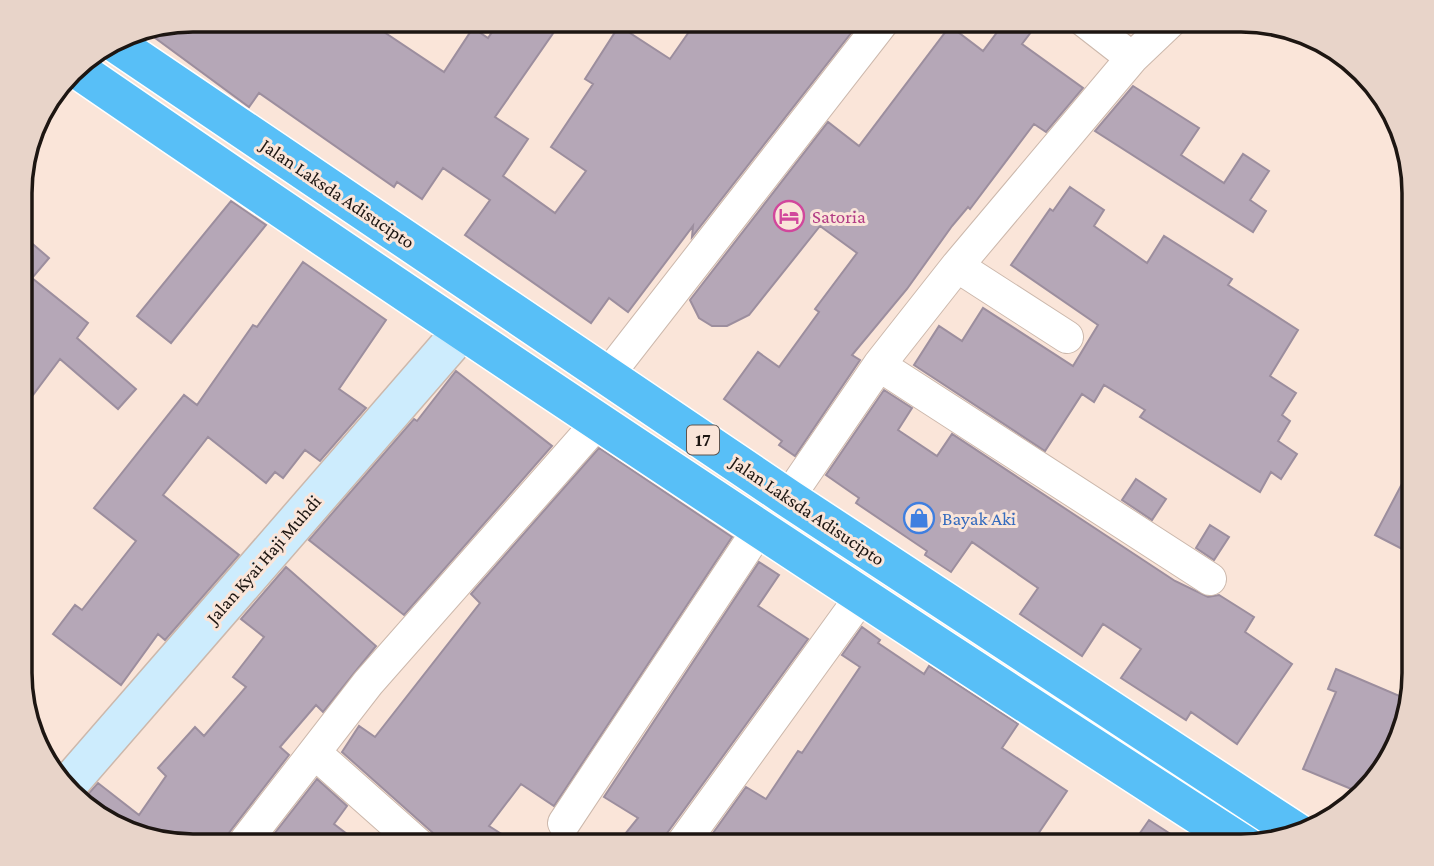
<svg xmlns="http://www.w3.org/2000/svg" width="1434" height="866" viewBox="0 0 1434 866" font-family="'Crimson Pro',serif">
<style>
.building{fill:#b5a7b7;stroke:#9c8e9e;stroke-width:2}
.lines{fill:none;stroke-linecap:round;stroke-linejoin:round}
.street-casing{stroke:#ccb8ac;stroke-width:34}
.secondary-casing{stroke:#ccb8ac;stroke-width:41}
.highway-casing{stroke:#fff;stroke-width:41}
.street{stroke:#fff;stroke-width:32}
.secondary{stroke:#cdecfd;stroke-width:38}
.highway{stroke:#58bff7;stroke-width:38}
.labels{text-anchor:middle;stroke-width:6;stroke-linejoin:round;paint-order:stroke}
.shield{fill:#fae5d9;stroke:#5f544e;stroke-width:2}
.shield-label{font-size:18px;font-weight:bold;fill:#1d1612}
.street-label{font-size:19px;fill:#1d1612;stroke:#fae5d9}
.hotel-label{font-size:19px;fill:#b23c85;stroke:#fae5d9;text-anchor:start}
.shop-label{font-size:19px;fill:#366cbe;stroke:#fae5d9;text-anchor:start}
.rim{fill:none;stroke:#1d1612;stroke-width:3.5}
</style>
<rect width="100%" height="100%" fill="#fae5d9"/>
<!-- building -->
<path class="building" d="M192 19H393L384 32 444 72 473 28 488 38 501 19H563L495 117 528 139 503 176 555 213 586 171 551 147 593 84 585 79 619 26 670 59 698 19H862L692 237 693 226 628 312 609 298 591 323 465 235 490 200 443 168 422 199 397 182 394 187 259 93 249 107 143 29Z
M1007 19H1041L1022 44 1083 88 1046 132 1034 124 970 209 968 207 952 226 907 289 852 355 860 360 795 456 779 445 782 441 724 399 758 352 779 367 819 312 815 309 857 253 820 226 749 315 727 326H712L699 318 690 300 828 122 859 146 950 26 983 51Z
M1133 86 1199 128 1181 155 1224 183 1243 154 1269 171 1250 200 1266 211 1253 232 1095 131Z
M1070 187 1104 210 1094 226 1147 263 1164 236 1232 279 1228 285 1298 330 1270 376 1296 393 1282 415 1290 421 1278 441 1297 454 1281 479 1271 472 1260 492 1140 417 1145 410 1104 385 1094 402 1082 394 1045 451 914 365 939 326 962 341 983 308 1073 366 1098 325 1011 265 1050 209 1053 211Z
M231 201 266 225 171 343 137 316Z
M21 234 49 258 32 278 88 323 77 338 136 389 118 409 60 359 21 411Z
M303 262 386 320 339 389 366 408 320 461 305 450 283 478 275 472 266 483 208 437 163 495 239 555 165 640 158 634 121 685 53 634 75 605 82 610 136 541 94 508 184 395 197 405 253 325 257 327Z
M456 371 552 446 404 615 309 540 414 419 417 421Z
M884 390 912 408 898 430 937 456 952 434 1175 581 1208 597 1219 595 1254 617 1245 632 1292 664 1237 744 1191 712 1186 720 1121 678 1141 649 1103 624 1082 656 1020 614 1038 588 972 542 951 572 925 555 927 551 856 503 859 498 826 475Z
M599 448 732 537 554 806 521 784 489 826 522 847H454L433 833 342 752 359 726 375 737 480 603 471 594Z
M1414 461V555L1375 535Z
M1136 479 1166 499 1152 520 1122 500Z
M1210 525 1229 537 1214 560 1196 548Z
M759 562 779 575 758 606 808 639 665 836 662 847H643L625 834 638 818 604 797Z
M286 567 376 646 323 712 316 705 280 747 289 755 218 847H192L96 818 81 802 98 783 139 815 166 776 158 768 195 727 204 736 246 687 233 677 264 637 241 619Z
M862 627 880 640 878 643 924 674 929 666 1018 724 1002 748 1067 791 1030 846 703 847 746 787 766 799 798 751 802 753 860 667 842 655Z
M1336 669 1409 700 1386 770 1361 793 1303 769 1336 692 1328 689Z
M317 779 347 806 334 824 364 847H264Z
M1149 820 1189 846H1131Z"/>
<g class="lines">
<!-- street casing -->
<g class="street-casing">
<path id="street" d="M1082 19 1132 58
M957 266 1067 337
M879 365 1210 579
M608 375 885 19
M788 498 879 365 957 266 1132 58 1173 19
M315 753 421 847
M564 823 759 529
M241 847 368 683 598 422
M680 847 861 597"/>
</g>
<!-- secondary casing -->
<g class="secondary-casing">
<path id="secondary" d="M66 787 461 332"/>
</g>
<!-- highway casing -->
<g class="highway-casing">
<path id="highway" d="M112 41 788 498 1298 833
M74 67C461 333 852 592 1246 846"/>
</g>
<!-- street -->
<use href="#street" class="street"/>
<!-- secondary -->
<use href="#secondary" class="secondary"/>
<!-- highway -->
<use href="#highway" class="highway"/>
</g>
<!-- icons -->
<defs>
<g id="hotel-ring" transform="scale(1.575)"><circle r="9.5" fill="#fae5d9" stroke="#d1479c" stroke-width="1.5"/><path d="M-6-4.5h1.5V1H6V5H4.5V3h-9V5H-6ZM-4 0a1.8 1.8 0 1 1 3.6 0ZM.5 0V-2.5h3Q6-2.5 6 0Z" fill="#d1479c"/></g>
<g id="shop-ring" transform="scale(1.575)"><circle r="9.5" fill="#fae5d9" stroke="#3f7fe0" stroke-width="1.5"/><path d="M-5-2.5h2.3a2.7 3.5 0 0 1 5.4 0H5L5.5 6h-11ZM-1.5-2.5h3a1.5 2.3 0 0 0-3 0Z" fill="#3f7fe0"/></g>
</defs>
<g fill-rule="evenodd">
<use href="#hotel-ring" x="789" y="216"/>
<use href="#shop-ring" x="919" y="518"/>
</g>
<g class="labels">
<!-- shield labels -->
<rect class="shield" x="687" y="425.5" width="32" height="29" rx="5"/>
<g class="shield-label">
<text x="703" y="446">17</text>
</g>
<!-- street labels -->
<g class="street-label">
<text transform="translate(338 193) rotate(34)" y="7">Jalan Laksda Adisucipto</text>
<text transform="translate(808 510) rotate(34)" y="7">Jalan Laksda Adisucipto</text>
<text transform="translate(263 559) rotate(-49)" y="7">Jalan Kyai Haji Muhdi</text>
</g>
<!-- hotel labels -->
<g class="hotel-label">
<text x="812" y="223">Satoria</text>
</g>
<!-- shop labels -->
<g class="shop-label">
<text x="942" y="525">Bayak Aki</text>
</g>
</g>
<!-- crop -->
<path d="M0 0H1434V866H0ZM193 32H1241A161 161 0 0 1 1402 193V673A161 161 0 0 1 1241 834H193A161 161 0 0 1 32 673V193A161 161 0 0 1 193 32Z" fill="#e8d4c9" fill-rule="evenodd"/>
<path class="rim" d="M193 32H1241A161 161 0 0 1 1402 193V673A161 161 0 0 1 1241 834H193A161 161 0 0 1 32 673V193A161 161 0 0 1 193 32Z"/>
</svg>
